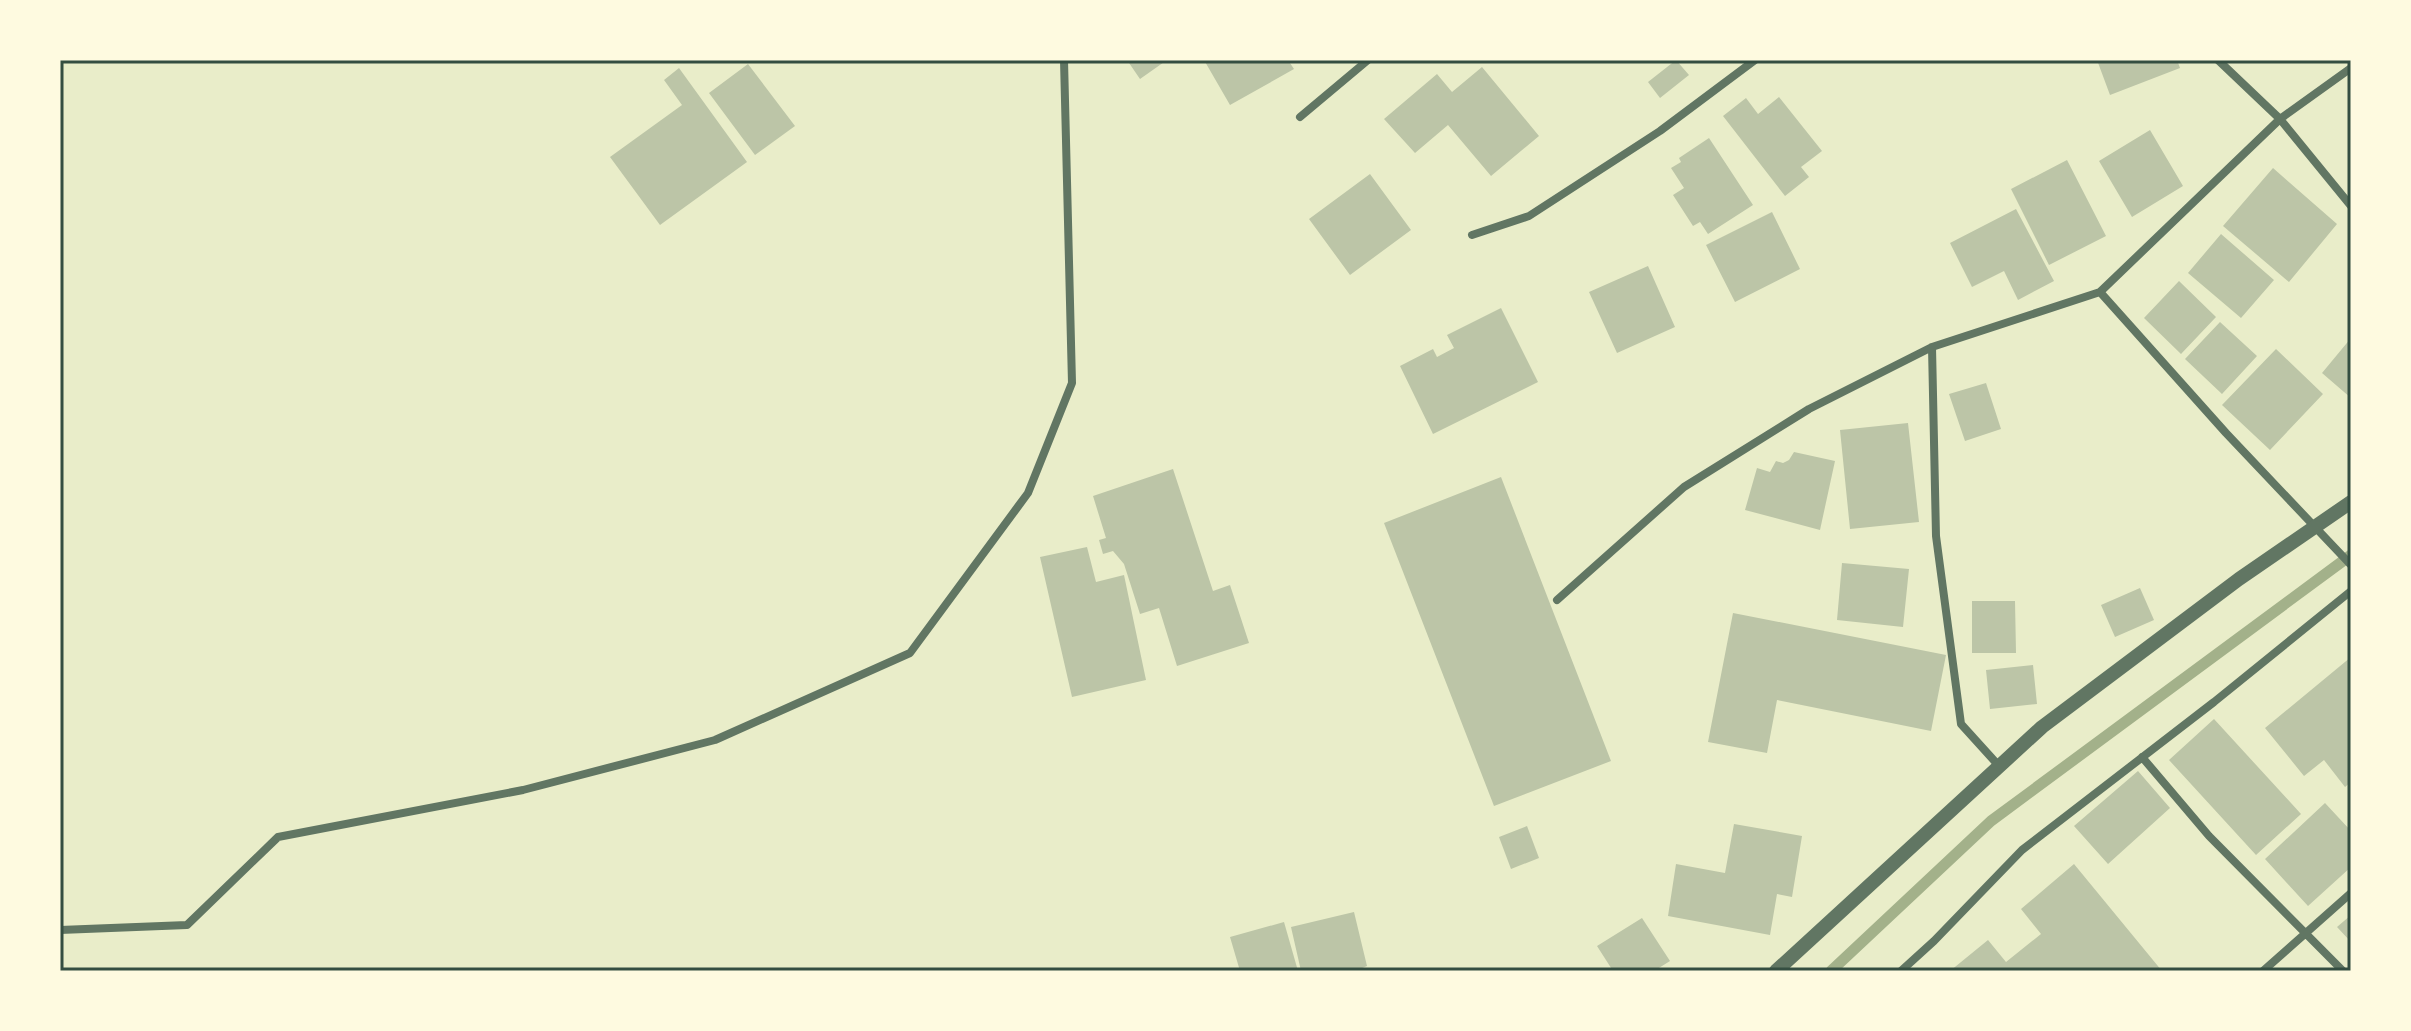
<svg xmlns="http://www.w3.org/2000/svg" width="2411" height="1031" viewBox="0 0 2411 1031" font-family="'PT Sans Narrow',sans-serif">
<style>
.lines{fill:none;stroke-linecap:round;stroke-linejoin:round}
.stream{stroke:#a3b18a;stroke-width:11}
.building{fill:#bcc5a7}
.minor{stroke:#617663;stroke-width:8}
.tertiary{stroke:#617663;stroke-width:14}
.neatline{fill:none;stroke:#344e41;stroke-width:3}
</style>
<rect width="100%" height="100%" fill="#e9edc9"/>
<g class="lines">
<!-- stream -->
<path class="stream" d="M1831 971 1991 821 2351 555"/>
</g>
<!-- building -->
<path class="building" d="M1127 60H1167L1140 79Z
M1204 60H1288L1294 69 1230 105Z
M1676 60 1689 75 1660 98 1648 82Z
M2097 60H2177L2180 68 2110 95Z
M748 64 795 126 755 155 709 93Z
M1482 67 1539 136 1491 176 1448 125 1415 153 1384 119 1437 74 1452 92Z
M679 68 747 162 660 225 610 157 682 105 664 80Z
M1779 97 1822 151 1801 167 1809 177 1785 196 1723 116 1746 98 1758 114Z
M2150 130 2183 186 2132 217 2099 161Z
M1709 138 1753 205 1708 234 1700 222 1693 226 1673 195 1684 188 1671 168 1681 162 1679 158Z
M2067 160 2106 236 2049 265 2011 189Z
M2273 168 2337 224 2289 282 2223 226Z
M1370 174 1411 230 1350 275 1309 219Z
M2016 209 2054 281 2018 300 2004 271 1972 287 1950 243Z
M1772 212 1800 269 1735 302 1706 245Z
M2221 234 2274 280 2241 318 2188 273Z
M1648 266 1675 327 1617 353 1589 292Z
M2179 281 2216 317 2181 354 2144 318Z
M1501 308 1538 382 1433 434 1400 366 1433 349 1437 357 1454 348 1447 335Z
M2220 322 2257 356 2222 394 2185 359Z
M2351 338V398L2322 373Z
M2276 349 2323 394 2270 450 2222 405Z
M1986 383 2001 429 1965 441 1949 394Z
M1908 423 1919 522 1850 529 1840 430Z
M1794 452 1835 461 1820 530 1745 510 1757 468 1770 472 1776 461 1783 463 1789 460Z
M1173 469 1213 591 1230 585 1249 643 1177 666 1159 608 1140 614 1124 564 1113 551 1103 554 1099 540 1106 538 1093 496Z
M1501 477 1611 761 1494 806 1384 523Z
M1087 547 1096 582 1124 575 1146 680 1072 697 1040 557Z
M1842 563 1909 569 1903 627 1837 620Z
M2140 588 2154 620 2115 637 2101 605Z
M1972 601H2015L2016 653H1972Z
M1733 613 1946 655 1931 731 1777 700 1767 753 1708 742Z
M2351 657V782L2345 787 2324 760 2304 776 2265 728Z
M2033 665 2037 704 1990 709 1986 670Z
M2214 719 2301 814 2256 855 2169 760Z
M2138 771 2170 808 2108 864 2074 826Z
M2325 803 2351 831V867L2308 906 2265 859Z
M1734 824 1802 836 1792 897 1777 894 1770 935 1668 916 1676 864 1725 873Z
M1527 826 1539 858 1511 869 1499 837Z
M2074 864 2162 971H1950L1988 940 2006 962 2041 934 2021 909Z
M1354 912 1367 966 1355 971H1301L1291 927Z
M2351 915V942L2337 927Z
M1642 918 1670 961 1654 971H1613L1597 946Z
M1284 922 1298 971H1240L1230 937Z"/>
<g class="lines">
<!-- minor -->
<path class="minor" d="M2218 60 2280 119 2351 206
M1300 117 1368 60
M1472 235 1529 216 1660 131 1755 60
M2100 292 2226 433 2351 565
M1932 347 1936 536 1961 724 1999 766
M1557 600 1684 487 1809 409 1932 347 2100 292 2280 119 2351 68
M2142 757 2209 836 2343 971
M60 930 187 925 278 837 523 790 715 740 910 653 1028 493 1072 383 1064 60
M1901 971 1934 941 2022 850 2214 702 2351 591
M2263 971 2351 893"/>
<!-- tertiary -->
<path class="tertiary" d="M1776 971 2042 727 2239 579 2351 502"/>
</g>
<!-- border -->
<rect width="2411" height="1031" fill="none" stroke="#fefae0" stroke-width="124"/>
<rect x="62" y="62" width="2287" height="907" class="neatline"/>
</svg>
